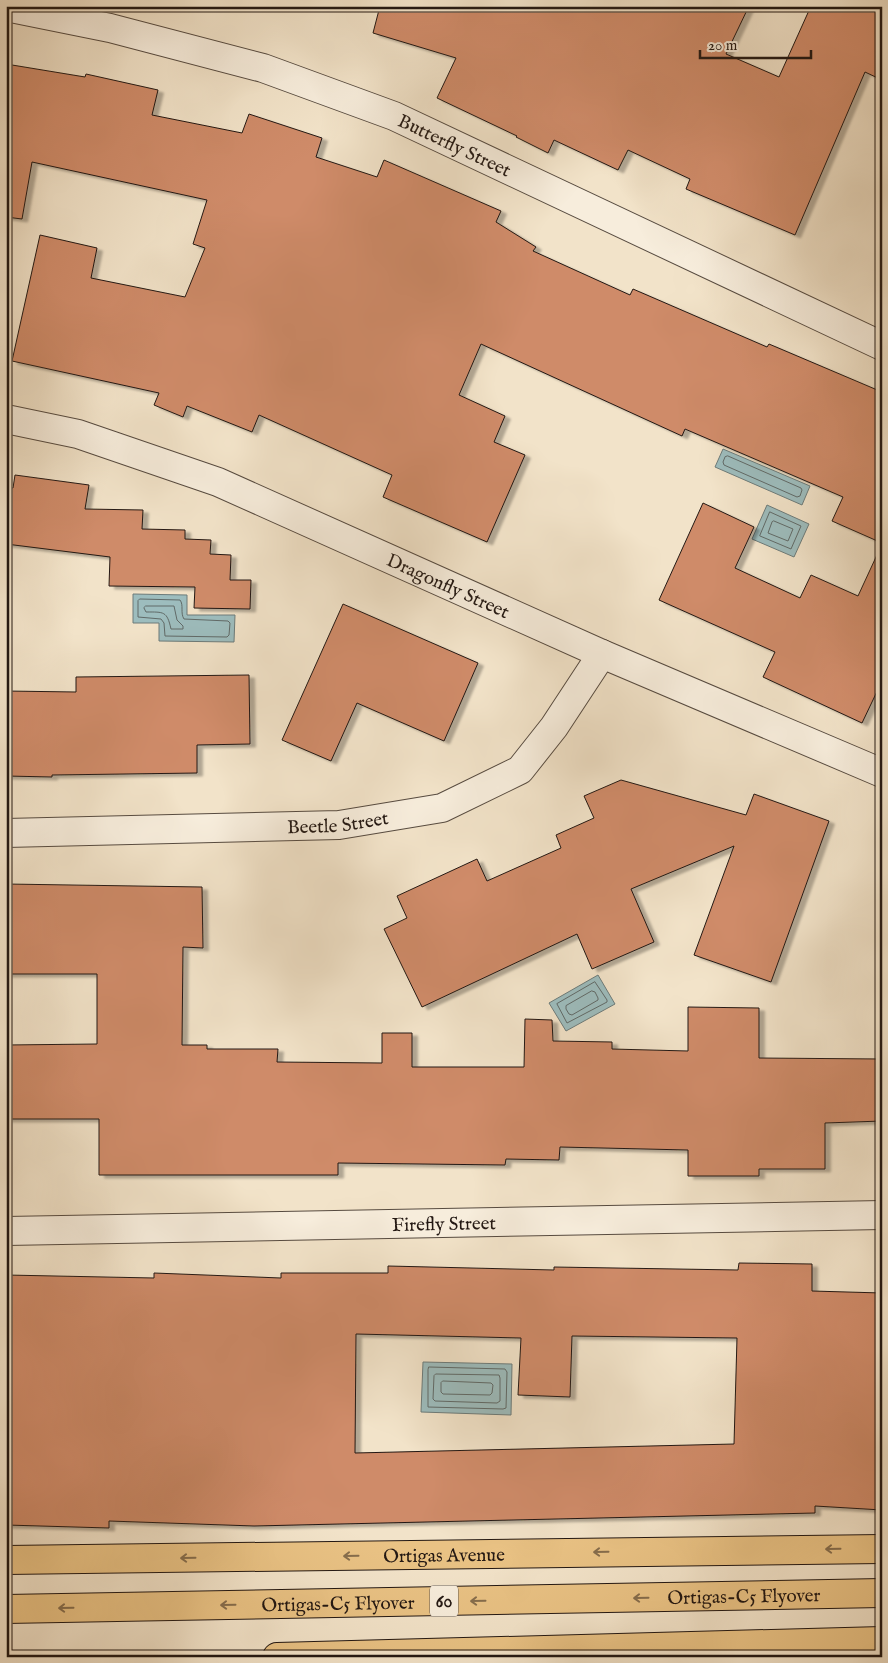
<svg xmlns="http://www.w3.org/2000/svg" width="888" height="1663" viewBox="0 0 888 1663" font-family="'IM FELL English',serif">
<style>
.water{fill:#9dbdbe;stroke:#6c7b7a}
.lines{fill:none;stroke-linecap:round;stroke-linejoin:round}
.shore{stroke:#606a68;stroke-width:1}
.building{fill:#cf8b69;stroke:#231813;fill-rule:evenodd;filter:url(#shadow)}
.minor-casing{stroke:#574b40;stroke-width:30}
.primary-casing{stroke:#231813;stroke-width:30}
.minor{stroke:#f7eddc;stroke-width:28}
.primary{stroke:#e9c284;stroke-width:28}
.oneway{stroke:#866d4c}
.labels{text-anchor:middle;stroke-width:4.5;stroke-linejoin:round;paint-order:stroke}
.shield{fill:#f7eddc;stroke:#63584f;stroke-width:1}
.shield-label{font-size:18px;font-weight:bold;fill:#231813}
.street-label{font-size:19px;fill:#231813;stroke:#f7eddc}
</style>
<defs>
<filter id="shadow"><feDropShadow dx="5.5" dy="3" stdDeviation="1" flood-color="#0004"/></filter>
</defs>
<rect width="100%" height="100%" fill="#f2e3c9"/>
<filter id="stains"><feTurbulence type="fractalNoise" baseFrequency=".004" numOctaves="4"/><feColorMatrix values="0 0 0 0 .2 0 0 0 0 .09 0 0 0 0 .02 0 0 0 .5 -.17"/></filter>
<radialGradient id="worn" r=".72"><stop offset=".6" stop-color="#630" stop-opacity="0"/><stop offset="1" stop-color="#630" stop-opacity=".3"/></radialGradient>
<!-- water -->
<path class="water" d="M723 449 810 486 802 505 715 467Z
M767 505 809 524 794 557 752 539Z
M133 594 187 595V615H235L234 642 159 641V623H133Z
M598 975 615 1004 566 1031 549 1003Z
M423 1362 512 1364 511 1415 421 1412Z"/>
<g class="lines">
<!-- shore -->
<path class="shore" d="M728 456 801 488 802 490 800 496 797 497 724 465 723 462 725 457Z
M770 512 801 526 791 549 760 536Z
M774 521 793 529 788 541 768 533 772 522Z
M140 599 180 600C184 605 180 613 184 619L228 621 230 623 229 635 227 637 165 636 164 623 161 619 138 617V601Z
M146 606H174L177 620 183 626V629H171C167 611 164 612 146 612L144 608Z
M595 982 607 1000V1002L567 1023 557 1004Z
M592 991 595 992 598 998V1000L572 1015 569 1014 566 1009V1006Z
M429 1367 505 1369 507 1372 506 1408 503 1409 428 1407V1370Z
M436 1374 499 1375 500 1378V1401L497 1403 435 1401 433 1399 434 1376Z
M443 1381 491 1383 493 1385 492 1393 490 1395 443 1394 441 1392V1383Z"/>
</g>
<!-- building -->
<path class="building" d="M380 6H749L726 54 779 77 811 6H882V80L865 72 795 235 686 189 690 179 628 150 618 170 554 140 548 153 516 137 517 136 437 98 456 58 373 33Z
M6 64 85 77 86 74 158 90 152 115 242 133 249 114 322 138 316 157 377 177 384 160 501 211 496 222 536 247 533 251 630 295 633 289 767 347 769 344 882 392V543L832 521 843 497 685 429 682 436 481 344 459 395 505 416 494 442 525 455 487 542 383 497 392 475 259 415 252 432 187 406 183 417 154 405 159 393 12 361 40 235 97 248 91 278 185 297 205 248 193 244 207 200 32 162 22 219 6 217Z
M15 475 89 485 85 509 143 510 142 529 185 530V539L211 540 210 554 231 555 230 580H251L250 609 194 608 195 587 109 586 110 557 6 544V487L13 488Z
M703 503 754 527 735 568 800 598 811 575 858 596 882 544V681L862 723 763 677 775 652 659 600Z
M343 604 478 663 444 741 357 703 331 761 282 740Z
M249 675 250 744 197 745V773L52 775V777L6 776V691L76 692V677Z
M621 780 746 815 754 794 829 821 771 982 694 955 734 846 631 889 654 942 592 969 577 934 422 1007 384 929 407 918 397 896 477 859 487 881 561 848 556 835 594 818 584 796Z
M6 884 202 887 203 948 183 947 182 1045H207V1049H278L277 1062 382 1063V1033H412V1067H524L525 1019 552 1020 553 1041 612 1042V1049L688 1051V1007L759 1008V1058L882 1059V1121L825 1123V1169H759V1176H688V1150L560 1147 559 1160 506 1159 505 1165 338 1163V1175H99V1119H6V1045L97 1044V974H6Z
M739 1263 812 1264V1291L882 1293V1510L815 1506V1513L254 1526 109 1521V1528L6 1525V1275L154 1278V1273L281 1278V1273H388V1266L554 1270V1267L738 1270ZM356 1334 521 1338 518 1395 570 1397 572 1336 737 1338 734 1444 355 1453Z"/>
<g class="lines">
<!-- minor casing -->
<g class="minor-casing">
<g id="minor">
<path id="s1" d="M6 7 110 28 263 68 394 116 882 346"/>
<path id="s2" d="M6 419 78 434 218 482 602 654 882 773"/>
<path id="s3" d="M6 833 339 825 442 808 520 770 554 727 602 654"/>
<path id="s4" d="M6 1231 882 1215"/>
</g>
</g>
<!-- primary casing -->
<g class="primary-casing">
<g id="primary">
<path id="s5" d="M6 1560 882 1549"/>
<path id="s6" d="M6 1609 882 1593"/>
<path d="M277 1657 882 1641"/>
</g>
</g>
<!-- minor -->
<use href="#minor" class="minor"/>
<!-- primary -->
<use href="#primary" class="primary"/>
</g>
<!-- one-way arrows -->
<defs><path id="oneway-shaft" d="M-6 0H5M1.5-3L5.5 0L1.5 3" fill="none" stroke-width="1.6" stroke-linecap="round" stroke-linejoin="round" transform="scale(1.25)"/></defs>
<g class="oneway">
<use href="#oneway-shaft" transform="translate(833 1549) rotate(179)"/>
<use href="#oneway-shaft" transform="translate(601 1552) rotate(179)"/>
<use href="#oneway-shaft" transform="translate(351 1556) rotate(179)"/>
<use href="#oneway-shaft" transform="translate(188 1558) rotate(179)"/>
<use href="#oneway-shaft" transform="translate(641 1598) rotate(179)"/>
<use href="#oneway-shaft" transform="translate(478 1601) rotate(179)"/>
<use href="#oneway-shaft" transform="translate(228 1605) rotate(179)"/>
<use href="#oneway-shaft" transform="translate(66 1608) rotate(179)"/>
</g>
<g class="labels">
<!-- shield labels -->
<rect class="shield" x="430" y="1585.5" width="28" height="31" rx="4"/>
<g class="shield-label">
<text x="444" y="1607">60</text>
</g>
<!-- street labels -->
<g class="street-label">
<text dy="7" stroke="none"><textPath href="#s1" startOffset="471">Butterfly Street</textPath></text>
<text dy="7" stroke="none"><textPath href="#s2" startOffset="474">Dragonfly Street</textPath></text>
<text dy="7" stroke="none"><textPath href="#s3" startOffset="332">Beetle Street</textPath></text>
<text dy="7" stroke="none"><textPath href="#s4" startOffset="438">Firefly Street</textPath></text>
<text dy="7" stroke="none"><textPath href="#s5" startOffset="438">Ortigas Avenue</textPath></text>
<text dy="7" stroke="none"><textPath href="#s6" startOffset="738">Ortigas-C5 Flyover</textPath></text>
<text dy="7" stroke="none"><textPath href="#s6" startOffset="332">Ortigas-C5 Flyover</textPath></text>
</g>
</g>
<!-- margin -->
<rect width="888" height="1663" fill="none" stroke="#f2e3c9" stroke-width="25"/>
<rect x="8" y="8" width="873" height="1648" fill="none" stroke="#231813" stroke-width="2.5"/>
<rect x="12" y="12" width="863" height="1638" fill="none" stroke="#231813"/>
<!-- scale -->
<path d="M700 50v8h111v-8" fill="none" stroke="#231813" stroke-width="2.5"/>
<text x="708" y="50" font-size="15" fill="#231813" stroke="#f7eddc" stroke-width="4" paint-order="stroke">20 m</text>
<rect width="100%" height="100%" filter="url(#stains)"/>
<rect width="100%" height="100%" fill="url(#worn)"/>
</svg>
